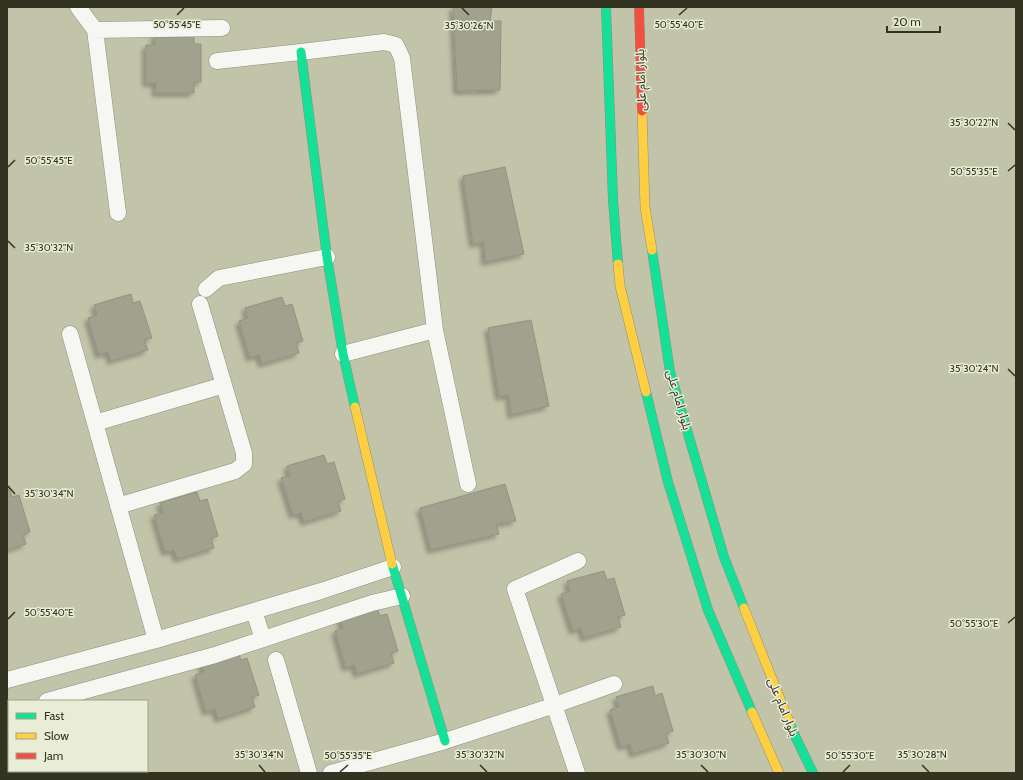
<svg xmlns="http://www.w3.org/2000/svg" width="1023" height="780" viewBox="0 0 1023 780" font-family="Cabin,'Noto Sans Arabic',sans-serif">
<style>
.building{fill:#a0a28e;stroke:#92937f;filter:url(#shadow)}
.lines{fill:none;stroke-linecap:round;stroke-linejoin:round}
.street-casing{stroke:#8d8f7b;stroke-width:17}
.fast-casing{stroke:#8d8f7b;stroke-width:10}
.slow-casing{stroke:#8d8f7b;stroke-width:10}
.jam-casing{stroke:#8d8f7b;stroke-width:10}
.street{stroke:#f6f6f2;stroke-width:16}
.fast{stroke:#16e098;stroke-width:9}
.slow{stroke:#ffcf43;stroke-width:9}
.jam{stroke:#f24e42;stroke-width:9}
.ticks{fill:none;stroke:#323421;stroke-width:1.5}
.labels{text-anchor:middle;stroke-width:3;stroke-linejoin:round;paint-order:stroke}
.street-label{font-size:12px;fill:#323421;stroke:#eaedd5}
.ticks-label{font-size:10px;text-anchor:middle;fill:#323421;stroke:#eaedd5;stroke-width:3;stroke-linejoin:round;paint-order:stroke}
</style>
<defs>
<filter id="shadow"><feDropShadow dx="-3.5" dy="3.5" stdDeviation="2" flood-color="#0004"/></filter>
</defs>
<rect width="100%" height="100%" fill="#c2c4aa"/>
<!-- building -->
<path class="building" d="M453 7H492L490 21H501L500 90 457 91Z
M155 34H194V44H201V82H194V93H155L156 83H146V45H155Z
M505 167 524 254 485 262 484 242 473 244 463 176Z
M131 294 133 303 140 301 152 338 144 340 148 350 111 361 108 352 99 355 88 318 97 315 94 305Z
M282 297 285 306 292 304 303 341 296 343 299 353 262 364 259 355 250 358 239 321 248 318 245 308Z
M531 320 549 406 511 415 509 395 499 397 488 328Z
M324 455 327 464 334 462 345 499 338 501 341 511 304 522 301 513 293 515 281 478 290 476 287 466Z
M505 484 516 521 496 524 499 534 431 550 420 508Z
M9 488 12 497 19 495 30 532 23 535 26 544 7 550V489Z
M197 492 200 501 207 499 218 536 211 538 214 548 177 559 174 550 165 552 154 515 163 513 160 503Z
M604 571 607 580 614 578 625 615 618 617 621 627 584 638 581 628 573 631 561 594 570 591 567 581Z
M377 607 380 616 387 614 398 651 391 653 394 663 357 674 354 665 346 668 335 631 343 628 340 618Z
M238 651 241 660 247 658 259 695 252 697 255 707 218 719 215 709 206 712 195 675 204 672 201 662Z
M653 686 655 696 662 693 673 731 666 733 669 743 633 754 630 744 621 747 610 710 619 707 616 697Z
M7 718H9V769H7Z
M14 771H36L29 773H14Z"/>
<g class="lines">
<!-- street casing -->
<g class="street-casing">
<path id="street" d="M78 7 95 30 118 213
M95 30 222 28
M217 61 301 52 384 42 396 45 402 58 435 330 468 484
M206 289 219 278 327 257
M70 334 156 640
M343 354 435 330
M95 423 224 385
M118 506 235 471 244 464V453L200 304
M254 611 263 639
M276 660 309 773
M7 680 156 640 321 591 393 567
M47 701 215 655 372 603 402 596
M7 712 9 711
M331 773 445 741 555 705 614 684
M577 773 515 589 578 561"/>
</g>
<!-- fast casing -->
<g class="fast-casing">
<path id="fast" d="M606 7 613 200 618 264
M301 52 327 257 343 354 355 407
M652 250 670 372 724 557 744 608
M646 392 668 482 708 610 752 712
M392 564 445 741
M790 724 795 736 813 773"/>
</g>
<!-- slow casing -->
<g class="slow-casing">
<path id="slow" d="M642 111 645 207 652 250
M618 264 620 286 646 392
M355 407 392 564
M744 608 790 724
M752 712 779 773"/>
</g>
<!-- jam casing -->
<g class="jam-casing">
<path id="jam" d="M639 7 642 111"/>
</g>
<!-- street -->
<use href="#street" class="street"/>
<!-- fast -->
<use href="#fast" class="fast"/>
<!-- slow -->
<use href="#slow" class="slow"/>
<!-- jam -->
<use href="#jam" class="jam"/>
</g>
<!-- ticks -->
<path class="ticks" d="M462 8 469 15M177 15 184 8M679 15 687 8M1008 123 1015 130M8 167 15 160M1008 171 1015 165M8 241 15 248M1008 369 1015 376M8 486 15 494M8 619 15 612M1008 623 1015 617M259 765 265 772M480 765 487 772M701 765 708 772M922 765 929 772M340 772 348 765M843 772 850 765"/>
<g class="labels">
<!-- street labels -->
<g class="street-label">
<text transform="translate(641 80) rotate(-92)" y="4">بلوار امام علی</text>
<text transform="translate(679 400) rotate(74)" y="4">بلوار امام علی</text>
<text transform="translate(783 707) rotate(68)" y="4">بلوار امام علی</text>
</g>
</g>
<g class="ticks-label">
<text x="177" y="28">50°55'45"E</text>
<text x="679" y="28">50°55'40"E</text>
<text x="469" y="29">35°30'26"N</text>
<text x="974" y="126">35°30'22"N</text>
<text x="49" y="164">50°55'45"E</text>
<text x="974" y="175">50°55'35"E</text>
<text x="49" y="251">35°30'32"N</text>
<text x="974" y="372">35°30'24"N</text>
<text x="49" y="497">35°30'34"N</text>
<text x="49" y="616">50°55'40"E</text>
<text x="974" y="627">50°55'30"E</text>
<text x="259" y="758">35°30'34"N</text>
<text x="480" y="758">35°30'32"N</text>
<text x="701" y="758">35°30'30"N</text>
<text x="922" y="758">35°30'28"N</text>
<text x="348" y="759">50°55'35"E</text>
<text x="850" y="759">50°55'30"E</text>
</g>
<!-- border -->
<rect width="1023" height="780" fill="none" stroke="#323421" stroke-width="16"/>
<!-- legend -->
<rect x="8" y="700" width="140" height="72" fill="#eaedd5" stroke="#a0a38d"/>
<rect x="16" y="713" width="20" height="6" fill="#16e098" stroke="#a0a38d"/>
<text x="44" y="720" font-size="12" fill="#323421">Fast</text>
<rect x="16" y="733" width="20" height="6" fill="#ffcf43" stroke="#a0a38d"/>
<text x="44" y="740" font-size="12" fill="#323421">Slow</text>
<rect x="16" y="753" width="20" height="6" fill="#f24e42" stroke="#a0a38d"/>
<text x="44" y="760" font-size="12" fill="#323421">Jam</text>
<!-- scale -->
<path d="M887 26v6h53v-6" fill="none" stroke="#323421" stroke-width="2"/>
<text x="893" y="26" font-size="12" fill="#323421" stroke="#eaedd5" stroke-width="3" paint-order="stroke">20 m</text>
</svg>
